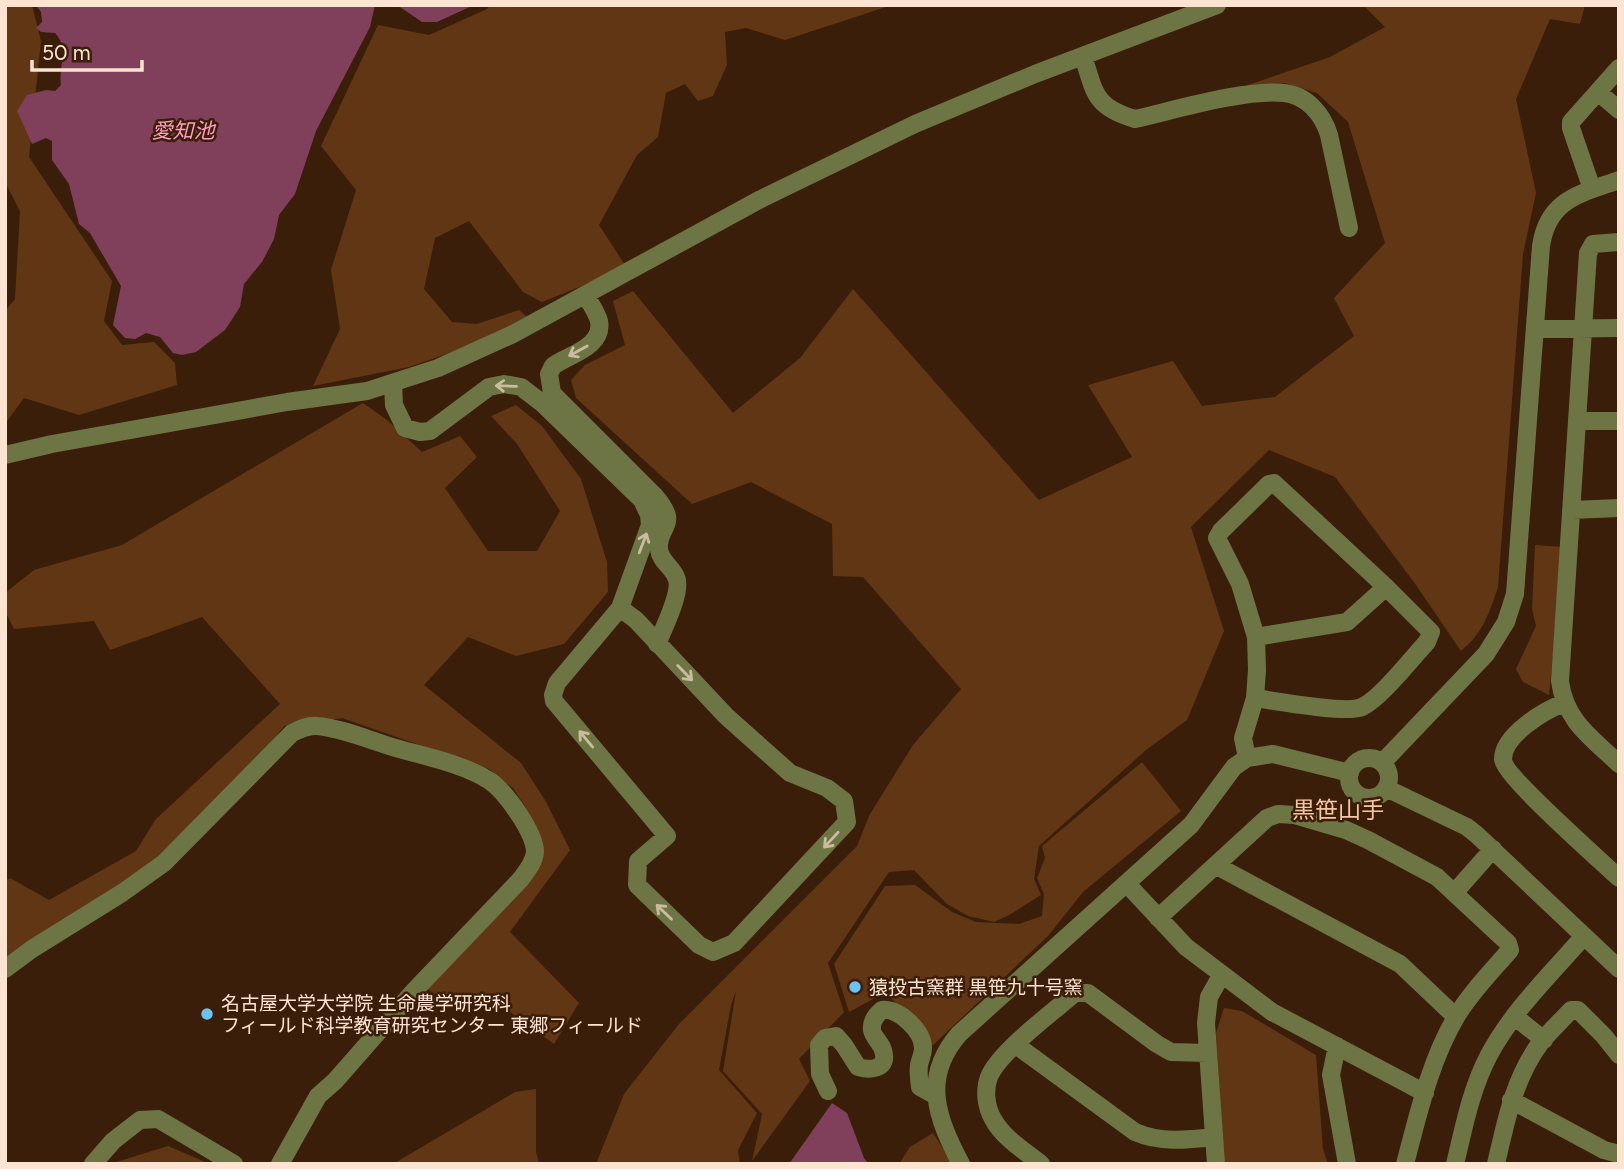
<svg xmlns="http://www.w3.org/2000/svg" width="1624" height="1169" viewBox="0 0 1624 1169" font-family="Figtree,'Noto Sans JP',sans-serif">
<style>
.green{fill:#613614}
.water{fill:#803f5a}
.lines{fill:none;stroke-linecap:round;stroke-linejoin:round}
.minor{stroke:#6e7544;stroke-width:18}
.oneway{stroke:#cbbca0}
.poi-dot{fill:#6cc3f2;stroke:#3b1e09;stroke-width:2.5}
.labels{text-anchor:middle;stroke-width:5;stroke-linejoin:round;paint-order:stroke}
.poi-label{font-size:19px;fill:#fde3d2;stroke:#3b1e09;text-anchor:start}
.water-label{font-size:21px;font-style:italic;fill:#fe9cc3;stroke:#3b1e09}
.quarter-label{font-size:23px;fill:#f8c5a3;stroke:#3b1e09}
</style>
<rect width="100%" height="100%" fill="#3b1e09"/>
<!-- green -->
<path class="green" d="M5 5H32L41 41 29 157 112 281 104 321 122 345 154 342 175 363 177 385 79 415 24 398 5 424V311L15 299 20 211 5 182Z
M490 5H892L785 40 746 28 725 32 727 65 713 96 698 101 685 84 666 93 658 137 637 155 599 225 627 268 542 302 523 292 469 221 435 238 424 289 452 322 477 324 519 310 527 317 499 336 409 367 313 386 340 329 331 270 356 190 321 146 378 25 429 35 487 9Z
M1363 5H1585L1580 24 1550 19 1516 99 1536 193 1523 254 1498 587C1489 614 1483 633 1461 651L1416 585 1335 477 1269 450 1191 527 1224 631 1187 720 1146 750 1039 846 1034 879 1041 895 1011 914 994 922 968 916 947 904 914 870 889 872 828 963 844 1012 799 1059 810 1081 752 1161 762 1114 723 1071 736 991 731 1005 719 1070 757 1113 738 1150 740 1164H596L624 1094 679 1024 857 846 870 814 913 745 961 689 863 577 833 576 832 524 751 482 692 504 576 398 571 380 585 365 625 345 613 301 633 291 733 413 800 358 853 289 1039 500 1132 457 1088 385 1173 361 1202 406 1275 397 1354 336 1334 298 1385 243 1348 122 1317 93 1285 83 1222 94 1330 57 1385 27Z
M363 403 387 420 422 452 460 436 477 457 445 488 488 551H537L560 511 517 444 491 416 516 405 542 426 581 479 607 562 608 592 564 644 516 656 468 637 424 685 521 763 545 800 570 850 510 932 579 1003 554 1044 501 1005 460 1008 423 987 536 864 526 808 513 788 489 769 342 718 284 726 245 777 159 870 5 968V881L10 878 49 900 136 851 156 819 280 704 202 617 110 650 94 621 14 629 5 611V593L34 570 122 545Z
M1535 545 1564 547 1549 695 1523 682 1516 669 1536 626 1532 609Z
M1142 762 1181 811 1083 892 1048 936 932 1046 886 992 849 1012 834 964 885 886 915 885 952 912 976 922 1019 924 1042 916 1044 894 1037 878 1045 858 1042 846Z
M1224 1008 1242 1011 1316 1055 1323 1149 1328 1164H1224L1216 1033Z
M536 1089V1151L539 1164H393L515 1092Z
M933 1133 953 1164H899L910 1147Z
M168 1146 210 1164H110Z"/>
<!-- water -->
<path class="water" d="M36 5H375L370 27 316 131 295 194 279 215 274 239 262 262 244 284 240 307 225 330 196 352 182 355 173 353 160 337 146 333 135 339 125 338 113 325 121 286 90 233 79 224 69 184 52 160V141L46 138 32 144 17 111 27 95 46 90 55 91 61 85C58 66 70 49 55 33L41 32 36 28 42 22 41 12Z
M397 5H474L437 22H422Z
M832 1103 847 1113 864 1158 869 1164H789Z"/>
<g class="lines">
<!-- minor -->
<path class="minor" d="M1083 56C1095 93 1094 107 1135 119 1175 110 1245 89 1284 93 1307 95 1323 115 1329 135L1349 228
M1598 92 1619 110
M1592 189 1571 128V122L1619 68
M1619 242 1593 244 1588 253 1560 681C1565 721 1592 738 1619 764
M586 296C590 303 597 313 599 321 604 347 568 355 553 366L549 374 552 393 654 495C682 527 657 524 659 549 660 561 672 567 676 577 683 590 663 630 657 644
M1535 329 1619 328
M393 383 394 405 405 428 420 432 430 431 489 387 504 384 521 387 542 403 642 500 649 515 650 525 620 608 557 683 553 695 554 701 667 836 638 861 637 885 699 945 713 952 734 943 847 822 844 801 827 788 790 773 726 716 636 620 620 608
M1579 421H1619
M5 455 52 444 287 402 367 391 438 368 511 335 761 199 915 124 1035 74 1217 5
M1572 510 1619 508
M1256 637 1347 622 1386 587
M1564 703C1545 710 1503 735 1503 759 1503 775 1601 861 1619 878
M1247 758 1243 738 1255 698 1257 670 1256 637 1240 584 1217 538 1221 531 1269 484 1274 483 1386 587 1431 632 1427 642C1412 658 1381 698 1362 707 1347 714 1276 701 1255 698
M1349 778a20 20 0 1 1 40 0a20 20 0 1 1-40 0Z
M1382 763 1486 654 1506 622 1515 594 1541 246C1548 199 1580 194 1619 180
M1386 788 1467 827 1477 835 1619 969
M1217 866 1400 964 1456 1017
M1127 884 1186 947 1272 1012 1425 1093
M1455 892 1493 849
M1158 918 1267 818 1278 814 1295 815 1346 830 1368 840 1437 877 1508 943 1510 950C1491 972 1471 992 1456 1017 1430 1061 1418 1115 1405 1164
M5 969 32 949 122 893 164 863 292 733C300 729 308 725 317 726 341 728 367 739 389 746 422 756 462 763 490 781 506 792 535 833 535 852 534 863 526 872 520 880L414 991 335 1081 318 1096 280 1164
M1514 1016 1544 1040
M1016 1045 1135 1132C1160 1143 1187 1140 1214 1137
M1337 1046 1331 1075 1347 1164
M828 1091 820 1074 819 1045 825 1038 836 1036 844 1045 858 1067C871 1071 889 1069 883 1050 881 1043 873 1037 872 1030 871 1022 876 1015 882 1010 899 1008 923 1031 923 1048 923 1054 920 1060 919 1065 918 1072 919 1080 920 1087L936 1096
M1511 1100 1604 1150 1619 1154
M93 1164 113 1141 140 1120 158 1119 234 1164
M961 1164C937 1118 921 1078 959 1034L1191 825 1234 767 1247 758 1273 754 1350 773
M1041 1164C1025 1151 1003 1138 993 1119 986 1107 984 1090 989 1077 999 1052 1054 1011 1075 993H1088L1157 1044 1171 1052 1208 1053
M1216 1164 1206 1023 1209 997 1222 974
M1455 1164C1464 1127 1471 1089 1489 1055 1513 1010 1551 974 1584 936
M1496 1164C1506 1121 1514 1078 1541 1042 1550 1031 1561 1021 1571 1010H1578L1604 1036 1619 1055"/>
</g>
<!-- one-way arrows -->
<defs><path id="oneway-shaft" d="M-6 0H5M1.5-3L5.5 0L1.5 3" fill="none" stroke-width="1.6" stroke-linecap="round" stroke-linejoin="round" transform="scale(1.75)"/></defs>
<g class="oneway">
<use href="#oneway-shaft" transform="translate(578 351) rotate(151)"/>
<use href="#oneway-shaft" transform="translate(506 386) rotate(-178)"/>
<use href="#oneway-shaft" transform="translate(643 543) rotate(-69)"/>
<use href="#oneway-shaft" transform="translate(685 673) rotate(46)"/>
<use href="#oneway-shaft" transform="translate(586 739) rotate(-130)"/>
<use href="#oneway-shaft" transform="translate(831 840) rotate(133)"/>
<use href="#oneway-shaft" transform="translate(664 912) rotate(-136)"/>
</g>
<!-- markers -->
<g class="poi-dot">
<circle cx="855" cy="987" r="7"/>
<circle cx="207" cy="1014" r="7"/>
</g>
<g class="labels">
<!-- poi labels -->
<g class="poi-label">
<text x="869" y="994">猿投古窯群 黒笹九十号窯</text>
<text x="221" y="1010">名古屋大学大学院 生命農学研究科<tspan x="221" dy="22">フィールド科学教育研究センター 東郷フィールド</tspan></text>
</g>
<!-- water labels -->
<g class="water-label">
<text x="183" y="138">愛知池</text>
</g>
<!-- quarter labels -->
<g class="quarter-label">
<text x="1338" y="818">黒笹山手</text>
</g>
</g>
<!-- border -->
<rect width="1624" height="1169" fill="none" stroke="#fde3d2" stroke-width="14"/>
<!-- scale -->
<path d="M32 60v10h110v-10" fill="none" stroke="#fde3d2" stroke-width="3.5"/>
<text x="42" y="60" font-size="21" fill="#fde3d2" stroke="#3b1e09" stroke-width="5" paint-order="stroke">50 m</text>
</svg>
